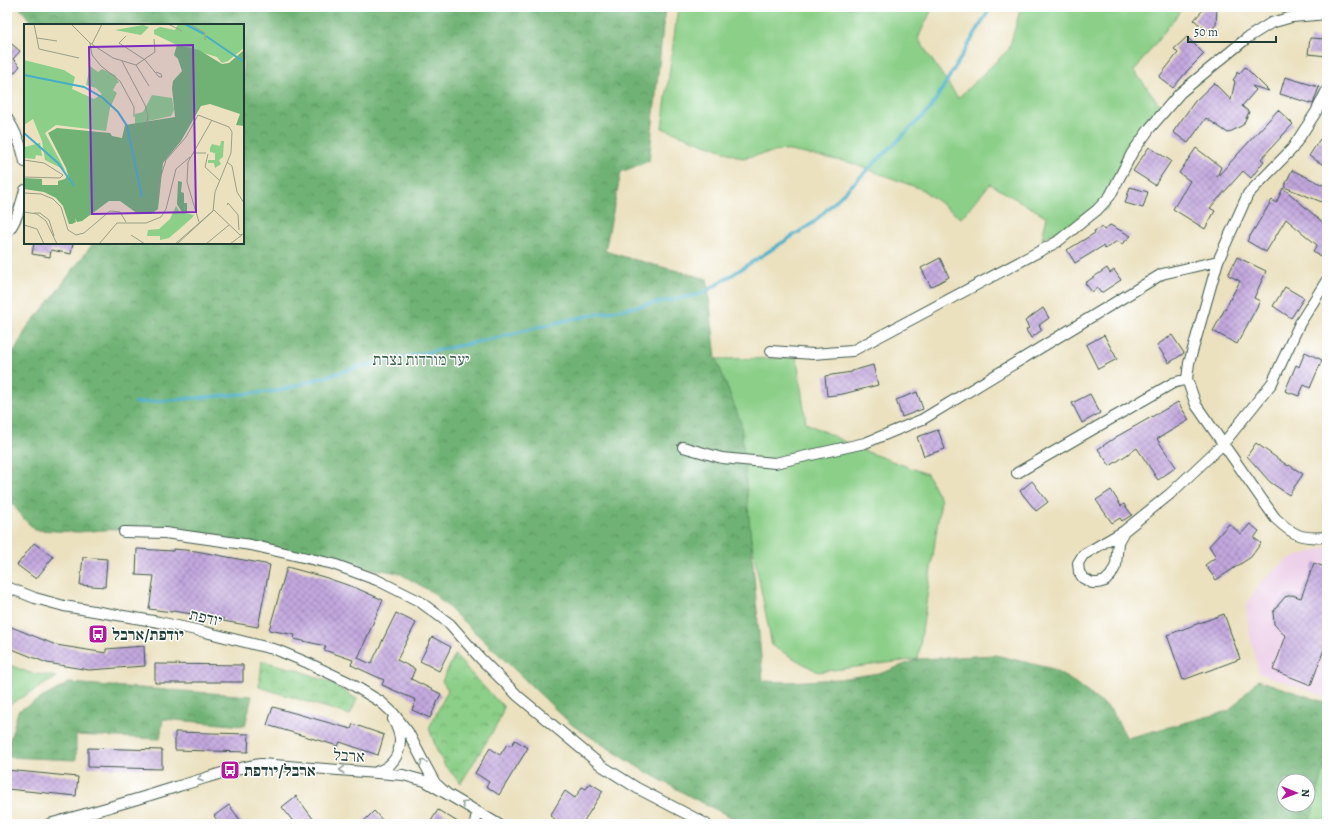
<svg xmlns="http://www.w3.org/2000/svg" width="1334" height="831" viewBox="0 0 1334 831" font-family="Alegreya,'Frank Ruhl Libre',serif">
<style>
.built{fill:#edd0e9}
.green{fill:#8bcf88;stroke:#55865e}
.forest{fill:url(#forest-crowns);stroke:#487854;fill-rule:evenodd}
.park{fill:url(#park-crowns);stroke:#55865e}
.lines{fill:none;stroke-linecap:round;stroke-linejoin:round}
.stream{stroke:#48aec7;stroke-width:3.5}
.building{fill:url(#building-cross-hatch)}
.minor-casing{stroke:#3e5649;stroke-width:12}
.minor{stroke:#fff;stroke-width:10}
.oneway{stroke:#8f9e9a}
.labels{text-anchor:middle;stroke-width:3;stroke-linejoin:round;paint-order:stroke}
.park-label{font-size:16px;fill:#3a6249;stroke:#fff}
.street-label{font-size:16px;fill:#1f3d34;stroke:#fff}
.poi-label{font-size:16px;font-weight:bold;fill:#1f3d34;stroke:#fff;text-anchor:start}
.inset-river{fill:none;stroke:#48aec7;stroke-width:2}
.inset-road{fill:none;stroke:#999f87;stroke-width:1}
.view{fill:#7b2cbf;fill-opacity:0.15;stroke:#7b2cbf;stroke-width:2}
.inset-edge{fill:none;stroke:#1f3d34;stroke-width:2}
</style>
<defs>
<pattern id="forest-crowns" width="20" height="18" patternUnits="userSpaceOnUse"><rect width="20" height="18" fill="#70b274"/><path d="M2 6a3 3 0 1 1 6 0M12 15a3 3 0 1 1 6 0" fill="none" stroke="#5b9260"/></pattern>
<pattern id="park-crowns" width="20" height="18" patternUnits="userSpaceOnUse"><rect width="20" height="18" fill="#8bcf88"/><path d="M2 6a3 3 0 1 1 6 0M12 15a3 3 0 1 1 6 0" fill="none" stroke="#71a970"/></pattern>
<pattern id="building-cross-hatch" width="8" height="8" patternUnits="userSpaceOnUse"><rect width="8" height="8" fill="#c2a7de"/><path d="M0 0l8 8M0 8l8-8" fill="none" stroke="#9d89b5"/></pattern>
</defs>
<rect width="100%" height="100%" fill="#fff"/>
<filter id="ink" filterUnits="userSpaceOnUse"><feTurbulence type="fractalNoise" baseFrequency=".025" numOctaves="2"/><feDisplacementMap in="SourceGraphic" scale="8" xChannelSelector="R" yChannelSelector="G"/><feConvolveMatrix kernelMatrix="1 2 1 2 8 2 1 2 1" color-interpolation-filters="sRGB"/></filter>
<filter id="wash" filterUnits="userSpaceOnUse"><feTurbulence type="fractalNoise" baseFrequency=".012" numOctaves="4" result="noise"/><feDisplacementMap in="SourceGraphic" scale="16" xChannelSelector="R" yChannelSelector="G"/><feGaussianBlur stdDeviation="0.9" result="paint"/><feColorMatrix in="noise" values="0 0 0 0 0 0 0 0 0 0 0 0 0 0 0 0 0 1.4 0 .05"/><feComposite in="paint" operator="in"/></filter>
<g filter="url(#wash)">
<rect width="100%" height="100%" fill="#ebe1bf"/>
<!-- built -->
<path class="built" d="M1327 547V697L1259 673 1250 637 1246 607 1259 584 1288 559Z"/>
<!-- green -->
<path class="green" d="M678 7H933L918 38 932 60 958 98 1009 49 1021 7H1172L1182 9 1134 71 1161 106 1130 148 1107 209 1042 239 1047 217 990 184 961 218 921 189 848 162 784 150 742 158 662 128Z
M797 358 806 423 862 450 927 474 941 500 918 659 818 672 772 646 716 359Z
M7 664 30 673 57 677 7 706Z
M1327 749V824H1302Z"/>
<!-- forest -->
<path class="forest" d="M19 7H665L649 161 621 172 605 251C639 262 673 269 707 279L716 358 741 423 763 681 789 682 840 679 885 672 918 659 995 655 1050 668 1074 682 1111 710 1127 738 1229 711 1258 680 1327 703V758L1309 824H745L691 797 641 769 572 725 513 668 432 592 399 573 216 543 183 530 130 528 78 532 35 530 23 518 7 496V357L16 348 28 326 48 303 93 243H243V25H34ZM1284 781H1308V805H1284Z
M69 683 252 696 245 726 163 719 160 739 76 735V760L7 757V751L18 711Z"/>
<!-- park -->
<path class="park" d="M455 655 477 680 504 707 498 723 461 783 445 766 437 751 429 728 448 690 442 681Z
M262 661 298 670 329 682 357 699 350 715 259 687Z"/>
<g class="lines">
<!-- stream -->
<path class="stream" d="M135 403 278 391 358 367 496 338 567 320 702 294 813 223 930 109 991 7"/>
</g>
<g id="blocks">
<!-- building -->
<path class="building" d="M1217 7 1216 25 1213 28 1206 30 1194 20 1203 10Z
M1187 37 1204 54 1187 71 1173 88 1159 77 1178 53 1174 49Z
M1310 38 1327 39V56L1308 54Z
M7 40 20 51 13 59 20 66 7 81Z
M1245 67 1269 91 1252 86 1256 90 1242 106 1249 112 1243 125 1228 133 1206 118 1188 143 1173 132 1195 101 1214 83 1231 100 1235 81 1233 80 1236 76 1237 72 1239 74Z
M1285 77 1319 87 1313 104 1280 94Z
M1278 110 1293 124 1261 159 1264 161 1251 178 1243 171 1210 208 1215 211 1205 229 1173 209 1190 181 1179 173 1196 148 1221 167 1217 177Z
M1320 139 1327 144V167L1309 156Z
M1149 147 1171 161 1155 185 1133 171Z
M1292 170 1327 187V204L1284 187Z
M1130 187 1148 192 1143 208 1125 203Z
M1283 188 1327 226V261L1313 251 1317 245 1286 219 1266 252 1247 241 1272 200 1276 203Z
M1110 225 1131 236 1122 244 1117 241 1105 249 1103 246 1075 263 1067 250 1095 233 1094 231 1102 227 1104 230Z
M34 243H73L71 254 51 250 50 257 32 254Z
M1237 257 1266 271 1254 298 1260 301 1237 344 1213 331 1240 281 1228 275Z
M940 258 949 277 931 287 921 268Z
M1107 268 1110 273 1114 270 1121 280 1101 293 1097 288 1092 292 1085 283Z
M1285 287 1304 298 1291 318 1273 306Z
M1043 308 1049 318 1039 325 1042 330 1031 338 1026 330 1029 328 1025 321Z
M1104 335 1117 359 1098 369 1086 345Z
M1172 335 1184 353 1169 363 1157 345Z
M1305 352 1322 360 1310 388 1304 385 1299 396 1285 391 1296 365 1299 367Z
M873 365 878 385 843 394 827 396 825 376 852 372V371Z
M917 392 923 409 902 417 896 400Z
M1090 394 1100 413 1082 423 1072 403Z
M1178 402 1189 420 1157 439 1176 467 1158 480 1137 448 1110 466 1098 449 1116 437Z
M938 430 945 449 924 456 917 437Z
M1256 443 1288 466 1289 465 1303 474 1289 495 1270 482 1247 456Z
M1032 481 1048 502 1036 511 1020 491Z
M1111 490 1121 506 1124 504 1132 515 1122 521 1120 518 1112 523 1096 500Z
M1229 524 1241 534 1250 524 1259 531 1254 538 1261 543 1251 557 1216 580 1205 565 1216 557 1209 546Z
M34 543 53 557 36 579 17 565Z
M137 549 173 551V549L196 551 270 565 258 627 223 621 224 619 173 611 172 612 149 609 154 576 136 575Z
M83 557 107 559 105 587 80 585Z
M1314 563 1327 568V641L1311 685 1273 670 1286 636 1281 632 1274 624 1273 612 1279 604 1285 597 1292 595 1301 598Z
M287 567 324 577 356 588 383 600 358 658 371 664 396 613 416 623 397 660 415 669 411 679 441 694 430 718 412 710 416 700 382 685 384 680 351 665 353 660 324 650 326 646 294 639 295 635 269 630Z
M1224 614 1240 659 1183 680 1167 635Z
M9 626 56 645 106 653V649L144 646 145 666 89 670 47 663 7 647V632Z
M432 637 451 647 439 671 420 661Z
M155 664 243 665V682H193V683H155Z
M273 707 351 729 353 724 384 735 378 755 340 742 338 746 267 725Z
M175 732 249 734 248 752 175 750Z
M515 740 528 748 499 795 486 786 489 782 475 773 490 748 500 755 507 744 511 746Z
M88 748 162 750V769L88 767Z
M7 770 78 777 76 796 7 789Z
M590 783 603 791 582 824H563L550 816 565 791 575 798 582 787 586 789Z
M296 796 317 824H295L282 807Z
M229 805 243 824H220L214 816Z
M438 810 461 824H429Z
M374 811 386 824H361Z"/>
</g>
</g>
<g filter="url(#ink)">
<use href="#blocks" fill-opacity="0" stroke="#3e5649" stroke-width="1"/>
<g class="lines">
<!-- minor casing -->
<g class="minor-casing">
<path id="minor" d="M1327 90 1316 112 1292 149 1248 194 1218 261 1189 363 1187 379 1196 405 1275 518C1294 536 1301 539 1327 537
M7 118C16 132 22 146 25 162
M7 233C17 220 21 205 25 190
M771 351 813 354 852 351 1057 242 1097 210 1110 196 1132 153 1150 128 1180 93 1247 38 1271 23 1292 17 1327 14
M683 447 722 458 775 463 865 443 923 419 1162 274 1218 261
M1017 473 1173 383 1187 379
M1124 531 1118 542 1116 565 1111 575 1105 581 1098 583H1092L1083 578 1079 572 1078 563 1083 555 1124 531 1170 494 1223 444 1272 383 1300 323 1327 280
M124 532 165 533 251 545 333 564 377 580 419 601 450 624 480 658 518 696 602 766 637 788 706 824
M7 587 35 598 64 606 159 622 205 632 277 650 308 663 348 682 381 702 394 714 408 732 423 761 435 783 446 793
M378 771C392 767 400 755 400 740 400 733 396 725 393 719
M49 824C93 812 136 800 179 786 207 778 233 768 261 764L403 775 425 781 498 824
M475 824 477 812"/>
</g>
<!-- minor -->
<use href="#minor" class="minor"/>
</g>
<!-- one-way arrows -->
<defs><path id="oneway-chevron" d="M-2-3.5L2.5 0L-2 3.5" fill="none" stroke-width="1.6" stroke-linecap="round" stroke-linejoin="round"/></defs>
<g class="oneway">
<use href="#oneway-chevron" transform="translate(423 762) rotate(-118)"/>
<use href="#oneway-chevron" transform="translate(342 770) rotate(-176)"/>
<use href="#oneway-chevron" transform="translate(200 779) rotate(160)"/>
<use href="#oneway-chevron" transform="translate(464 804) rotate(-149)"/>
</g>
</g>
<!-- icons -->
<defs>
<g id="bus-square" transform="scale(1)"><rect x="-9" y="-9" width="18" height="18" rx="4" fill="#b5179e" stroke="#fff"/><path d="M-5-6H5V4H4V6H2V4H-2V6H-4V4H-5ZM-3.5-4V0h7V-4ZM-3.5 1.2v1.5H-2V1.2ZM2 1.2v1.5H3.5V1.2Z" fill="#fff"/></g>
</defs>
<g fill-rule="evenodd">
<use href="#bus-square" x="98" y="634"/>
<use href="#bus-square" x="230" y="770"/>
</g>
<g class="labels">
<!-- park labels -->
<g class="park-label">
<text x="421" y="365">יער מורדות נצרת</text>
</g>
<!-- street labels -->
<g class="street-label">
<text transform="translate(206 617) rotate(13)" y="6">יודפת</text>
<text transform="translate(349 755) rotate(4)" y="6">ארבל</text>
</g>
<!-- poi labels -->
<g class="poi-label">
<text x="112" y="640">יודפת/ארבל</text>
<text x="244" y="776">ארבל/יודפת</text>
</g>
</g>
<!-- overview -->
<g transform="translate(24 24)">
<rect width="220" height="220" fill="#ebe1bf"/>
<path d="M154 0H220V24L204 37 198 39 193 33 153 21 130 10V6L136 3 151 6ZM119 1 125 3 117 11 91 6ZM0 36 40 46 51 53 48 65 70 75 78 70 72 64 62 61 66 42 74 48 78 45 91 51 95 59H93L89 66 93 69 86 84 82 107 32 101 21 109 41 146 21 136 18 117 9 95 0 101ZM128 71 148 74 150 86 147 92 111 100V90L119 88ZM16 119 18 132 12 131 11 135 0 134 1 123ZM152 182 156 188 170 191 168 194 145 214 136 216V212H123L124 206 135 205 146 195Z" fill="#8bcf88"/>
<path d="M153 21 175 26 198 40 205 39 220 26V102L212 101 216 90 186 80 177 82 157 117 139 139 134 185 127 190H114L96 177H85L58 197 53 198 51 194 52 198 48 200H45L39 182 32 174 20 168 0 165V154L18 155V161H34V157L41 155 43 152 46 158 42 144 24 109 33 104 86 109 88 112 98 114 101 101 151 93 148 64 149 57 158 47 154 35 150 31ZM154 157 158 158 157 168 160 169V179H163V188L157 187 153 180Z" fill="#70b274"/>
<path d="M197 117H200L199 133 195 136 197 140 191 144 190 139H184V136H191V129L186 128V124L188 120 196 122Z" fill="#8bcf88"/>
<path class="inset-river" d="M161 0 180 10M182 12 220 38M0 51 60 63 79 74 94 88 103 102 118 173M0 109 34 139 50 162"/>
<path class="inset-road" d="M10 0 15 25 55 34M47 0 66 19 68 31 77 42 96 57 110 83V93M144 0 158 7M166 0 181 9V16M102 12 95 19 121 36 135 53H138L137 50 132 48M13 14 33 17M66 19 89 34 112 41 131 28 130 15M68 20 78 0M98 37 121 81 124 92 122 104M112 41 125 62M169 129H182M184 130 181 143 195 156M0 136 20 139 39 151 36 154 0 153M203 138 208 142 213 168 220 179M0 169 17 170 29 175 37 183 44 206 52 211 60 209 86 187 96 188 102 198M134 174 135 158 142 136 162 113 174 91 205 103 208 108 207 129 191 168 189 187 153 220M203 181 204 179 214 191 215 206M190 186 216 211 219 210M0 188 13 190 22 197 33 220M10 189H16L25 196 30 212M175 198 163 158 164 138 188 96M0 201 13 205 20 220M107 211 121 220M75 220 93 199H122L137 193 142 185 152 145 166 133M151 220 190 186M182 220 205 201M206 220 218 211"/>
<path class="view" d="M169 21 172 188 68 190 65 23Z"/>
<rect width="220" height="220" class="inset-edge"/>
</g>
<!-- margin -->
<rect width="1334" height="831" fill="none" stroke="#fff" stroke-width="24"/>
<!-- north arrow -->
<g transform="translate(1296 793) rotate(91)"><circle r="19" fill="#ffffff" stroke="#a5b1ae"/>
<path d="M0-3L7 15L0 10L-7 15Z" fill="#b5179e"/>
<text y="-6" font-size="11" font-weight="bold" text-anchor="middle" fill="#1f3d34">N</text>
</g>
<!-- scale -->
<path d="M1188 36v6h88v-6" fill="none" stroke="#1f3d34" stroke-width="2"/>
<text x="1194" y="36" font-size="12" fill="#1f3d34" stroke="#ffffff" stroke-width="3" paint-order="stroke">50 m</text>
</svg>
